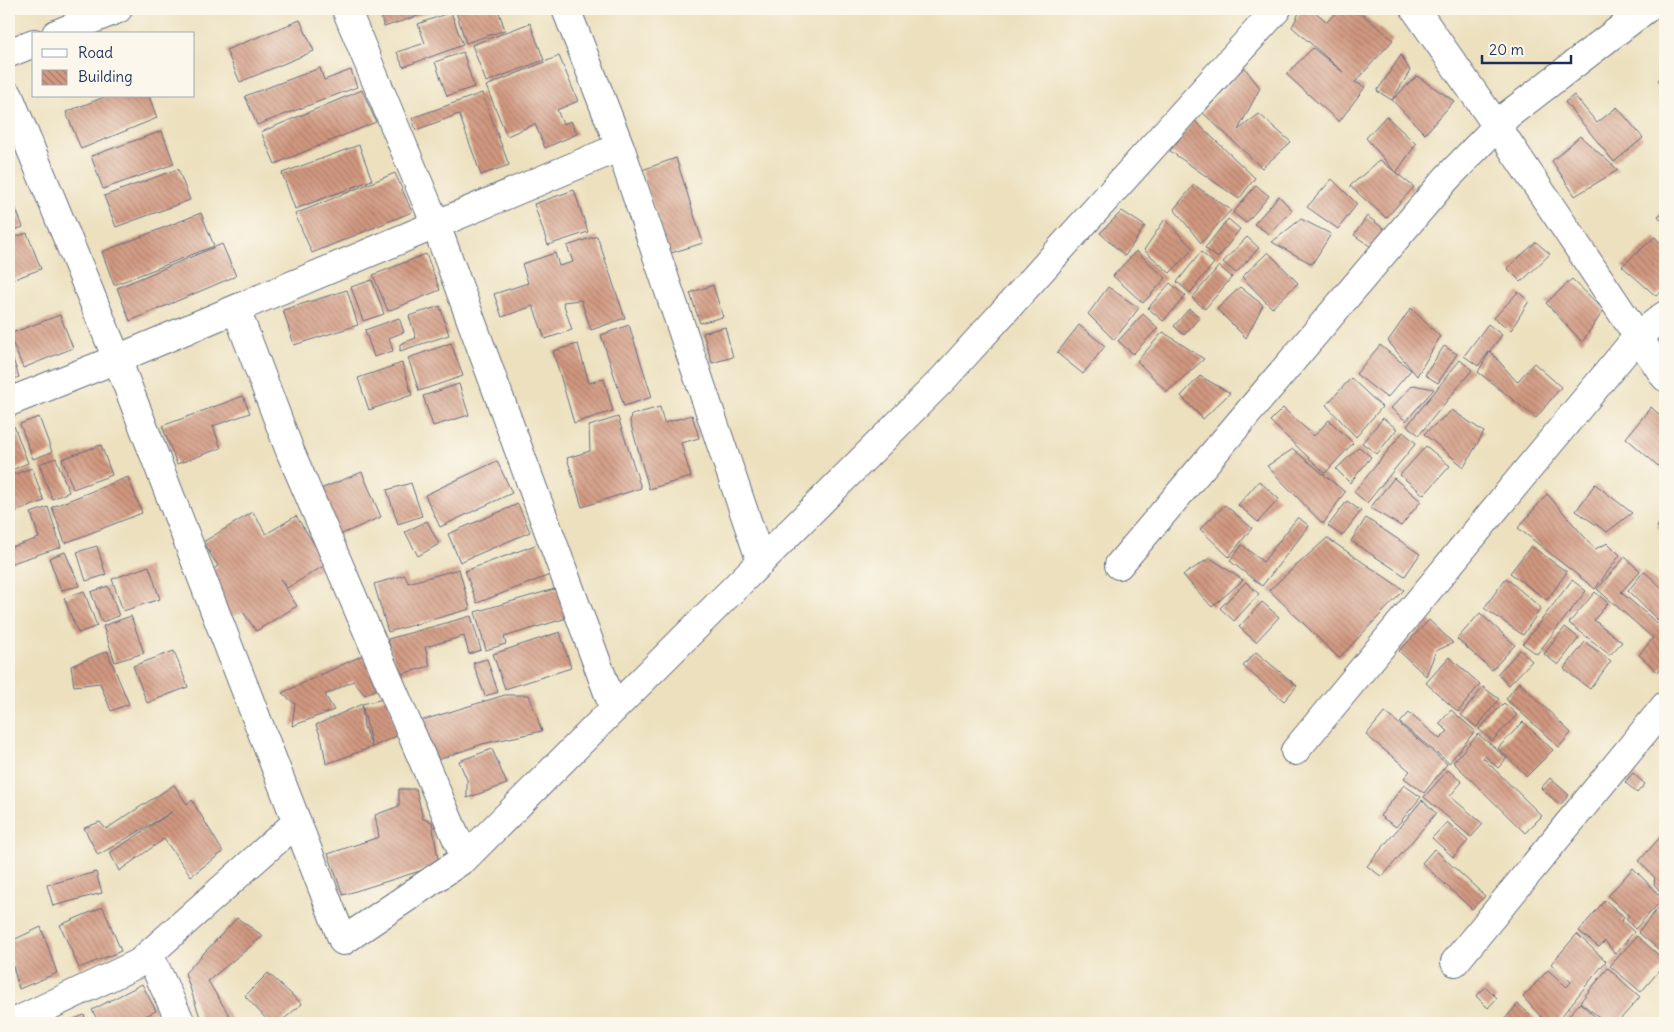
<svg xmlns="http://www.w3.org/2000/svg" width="1674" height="1032" viewBox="0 0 1674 1032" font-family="Delius,sans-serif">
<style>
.building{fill:url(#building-back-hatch)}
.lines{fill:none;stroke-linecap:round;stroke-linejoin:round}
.minor-casing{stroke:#646d80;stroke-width:30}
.tertiary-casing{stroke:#646d80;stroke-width:30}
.minor{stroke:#fff;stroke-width:28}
.tertiary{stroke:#fff;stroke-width:28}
</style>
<defs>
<pattern id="building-back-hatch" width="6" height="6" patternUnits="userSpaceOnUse" patternTransform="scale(1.25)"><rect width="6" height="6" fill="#d1977f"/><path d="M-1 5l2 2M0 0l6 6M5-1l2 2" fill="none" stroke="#a97c6b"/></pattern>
</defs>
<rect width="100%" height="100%" fill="#fbf7ec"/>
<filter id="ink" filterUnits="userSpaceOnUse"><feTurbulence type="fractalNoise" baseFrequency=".02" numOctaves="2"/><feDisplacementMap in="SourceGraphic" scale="10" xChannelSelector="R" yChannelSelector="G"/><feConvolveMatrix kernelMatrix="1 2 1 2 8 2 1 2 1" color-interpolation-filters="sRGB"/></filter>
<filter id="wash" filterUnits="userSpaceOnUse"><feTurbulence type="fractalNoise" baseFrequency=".0096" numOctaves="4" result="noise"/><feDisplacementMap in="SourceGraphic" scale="20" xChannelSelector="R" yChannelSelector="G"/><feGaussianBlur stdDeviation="1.12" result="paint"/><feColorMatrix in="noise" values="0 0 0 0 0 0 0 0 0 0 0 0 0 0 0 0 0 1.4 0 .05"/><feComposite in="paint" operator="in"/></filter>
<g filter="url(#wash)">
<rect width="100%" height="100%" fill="#ece0be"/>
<g id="blocks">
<!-- building -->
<path class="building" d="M384 9H439L384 27 379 11Z
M455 9H498L505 30 466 43Z
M1301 9H1312L1327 22 1339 9H1357L1393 40 1355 82 1365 87 1339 122 1286 74 1313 48 1343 72 1292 27Z
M451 12 463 45 403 67 397 52 425 43 418 24Z
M300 20 314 51 240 82 226 50Z
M530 23 544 60 486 82 472 45Z
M463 52 474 87 447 96 435 62Z
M1401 55 1410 71 1392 100 1417 76 1454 101 1425 134 1392 100 1377 91Z
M559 56 578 101 557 110 563 124 571 121 577 134 545 148 535 124 507 136 486 86Z
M1244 67 1260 88 1238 130 1259 114 1291 142 1262 168 1203 113Z
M320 68 324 80 351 70 357 87 257 125 245 96Z
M1665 74V89L1658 80Z
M362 90 376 122 275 164 261 132Z
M482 93 509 165 481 175 459 114 416 130 412 118Z
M1574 95 1597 123 1617 107 1643 138 1614 162 1565 102Z
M107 96H149L157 118 81 149 66 112Z
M1386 116 1416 144 1396 173 1366 138Z
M1194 120 1255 178 1239 199 1170 151Z
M162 131 174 164 103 189 91 156Z
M1580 136 1618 170 1575 196 1552 161Z
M359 145 372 180 295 209 282 173Z
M676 158 703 243 668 254 642 170Z
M1380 160 1414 187 1386 218 1350 186Z
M178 169 190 200 116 227 104 196Z
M395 173 412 212 312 253 295 214Z
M1332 179 1357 204 1338 229 1307 207Z
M1194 185 1231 210 1201 243 1174 209Z
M1256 185 1269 196 1246 223 1233 213Z
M574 190 588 232 548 245 534 204Z
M9 191 23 227 9 232Z
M1279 196 1292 210 1269 234 1254 224Z
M1122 211 1145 226 1125 256 1100 233Z
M1665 211V225L1658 216Z
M201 213 214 246 114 285 102 252Z
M1367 216 1387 231 1374 249 1354 235Z
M1165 219 1193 249 1170 273 1144 250Z
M1228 219 1240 229 1218 258 1205 248Z
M1301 219 1331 234 1312 264 1272 242Z
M27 233 41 269 9 281V239Z
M597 236 625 318 591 330 581 300 563 302 572 330 545 339 533 306 502 317 494 294 528 283 522 264 555 253 559 266 573 262 567 246Z
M1247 237 1259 248 1236 273 1223 262Z
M1655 237 1665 249V289L1656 296 1622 266Z
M1536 242 1550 254 1521 282 1507 268Z
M222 244 236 276 130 321 117 288Z
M1136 251 1166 278 1143 303 1113 276Z
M1201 252 1214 263 1190 293 1177 282Z
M1268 252 1298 283 1272 308 1242 277Z
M426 254 440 290 388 311 373 275Z
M1219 266 1232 277 1205 309 1192 298Z
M1572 279 1604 310 1582 342 1546 303Z
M372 280 384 314 363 321 351 287Z
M1170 283 1186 296 1163 321 1148 308Z
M713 285 723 317 700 323 690 293Z
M1108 287 1139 308 1114 340 1088 314Z
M1240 287 1263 305 1246 338 1217 309Z
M347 290 358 325 294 345 283 310Z
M1518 292 1529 301 1511 330 1494 318Z
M440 306 449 335 400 351V344L416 338 409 316Z
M1411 308 1440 337 1417 376 1388 341Z
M1189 309 1200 317 1184 335 1174 326Z
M1143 314 1158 328 1133 354 1118 341Z
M60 315 73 348 23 368 9 334Z
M399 318 404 332 389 338 393 351 374 357 365 330Z
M1488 324 1502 335 1478 366 1464 356Z
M629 325 652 397 624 406 601 335Z
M1079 325 1105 346 1083 374 1057 353Z
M725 327 733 357 712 363 703 333Z
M1163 332 1204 359 1167 392 1137 361Z
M451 343 463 376 419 391 408 358Z
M578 344 589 383 604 379 613 411 574 423 553 351Z
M1380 345 1411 370 1387 398 1356 374Z
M1444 346 1457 354 1438 383 1425 375Z
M9 347 19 377 9 381Z
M1490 351 1517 382 1534 363 1561 387 1536 418 1478 372Z
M1460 360 1472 370 1419 435 1407 426Z
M402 363 412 395 369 410 358 378Z
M1200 376 1230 393 1203 419 1181 396Z
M1351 378 1382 407 1356 437 1326 405Z
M459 384 469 415 433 426 423 396Z
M1413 385 1434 389 1406 421 1391 408Z
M243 396 250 413 213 426 221 448 177 464 162 426Z
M660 407 664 423 692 415 699 438 681 443 691 477 649 489 630 421 631 415Z
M1651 407 1665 420V469L1664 471 1626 438Z
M1283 408 1314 436 1329 420 1353 443 1325 473 1270 421Z
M1452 410 1484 432 1464 467 1424 434Z
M39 417 52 452 33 459 20 424Z
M618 417 641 488 582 507 567 458 590 451 589 426Z
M1383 418 1397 429 1377 454 1362 443Z
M14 426 28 463 9 471V428Z
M1403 432 1416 443 1367 503 1354 492Z
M101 445 112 475 73 489 62 459Z
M1426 446 1450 466 1424 495 1400 475Z
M1359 447 1371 457 1350 483 1336 469Z
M1293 449 1345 492 1323 524 1267 466Z
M56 458 69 492 52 499 39 464Z
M497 461 512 493 440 527 425 495Z
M32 468 44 501 9 514V476Z
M362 472 381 517 337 536 318 490Z
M128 477 142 513 65 543 52 507Z
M1394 478 1421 501 1401 526 1370 508Z
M1259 481 1279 499 1258 522 1238 505Z
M411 483 422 516 398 524 387 490Z
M1595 484 1632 513 1607 532 1576 511Z
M1547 494 1595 549 1608 543 1620 555 1595 589 1518 528Z
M1347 501 1361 511 1342 536 1328 526Z
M518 504 530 532 460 562 448 534Z
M1225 505 1252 528 1229 557 1200 529Z
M48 507 61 547 9 564V548L39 538 31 513Z
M253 512 266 534 296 516 327 564 287 588 280 579 297 606 256 631 243 612 228 616 203 576 218 566 203 542Z
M1665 512V534L1657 527Z
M1298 517 1309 526 1262 586 1230 561 1242 545 1263 562Z
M1366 518 1420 554 1405 576 1351 541Z
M427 521 439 544 418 556 405 532Z
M1327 538 1404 590 1339 658 1269 590Z
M538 544 550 575 477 603 465 571Z
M97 546 106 575 86 581 77 552Z
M1531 546 1567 572 1547 600 1510 573Z
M65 552 80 586 61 590 49 558Z
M1625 557 1640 571 1621 592 1665 630V664L1658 672 1639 655 1653 638 1597 589Z
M1210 558 1243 580 1212 607 1183 575Z
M149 566 160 599 123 611 112 579Z
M459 569 470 609 388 632 374 584 405 575 408 583Z
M1644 571 1665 591V627L1628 591Z
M1506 578 1541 608 1523 635 1484 608Z
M1572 580 1586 591 1537 654 1523 644Z
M1246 582 1259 594 1234 621 1220 608Z
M108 586 119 616 102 622 91 592Z
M558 588 567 618 504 637 506 644 486 650 475 612Z
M84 591 97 626 78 633 64 598Z
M1595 592 1608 603 1594 620 1622 642 1610 655 1569 623Z
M1262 602 1279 617 1256 642 1239 627Z
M1480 613 1515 645 1492 670 1457 639Z
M131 616 144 653 115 662 103 626Z
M471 616 481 650 469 654 464 636 425 647 430 666 398 675 388 639Z
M1429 620 1453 643 1436 651 1426 676 1399 651Z
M1565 627 1579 638 1558 665 1544 654Z
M560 632 571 668 505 689 493 654Z
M1585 642 1611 661 1590 689 1564 669Z
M1520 650 1532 661 1509 685 1497 674Z
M107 651 129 704 111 711 100 683 74 686 71 666Z
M174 651 188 687 147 703 133 666Z
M1256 652 1297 686 1284 701 1243 666Z
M363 655 385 685 365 695 353 681 325 695 334 710 292 726 295 704 282 693Z
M1449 657 1480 684 1458 712 1426 683Z
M487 659 498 692 485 696 473 663Z
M1519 682 1571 733 1559 747 1506 699Z
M1483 687 1499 699 1477 727 1461 715Z
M505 695H529L542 731 482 744 432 762 420 721Z
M388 698 397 736 372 747 362 704 364 727 372 747 326 764 322 740 316 725 362 704Z
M1504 703 1517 715 1492 741 1479 729Z
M1451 710 1475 731 1449 763 1400 723 1409 713 1440 739 1448 731 1439 724Z
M1385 712 1447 764 1424 793 1404 778 1410 771 1366 735Z
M1523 722 1553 750 1527 776 1498 748Z
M1478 734 1507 758 1498 768 1485 756 1483 758 1542 816 1525 833 1453 762Z
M492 749 507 784 467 798V780L459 761Z
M1448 770 1462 782 1450 796 1483 824 1471 837 1424 797Z
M1633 773 1645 784 1637 793 1625 782Z
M1550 778 1569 795 1560 805 1541 788Z
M174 785 187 804 192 800 223 852 191 876 164 839 119 871 110 853 172 812 98 855 84 828 100 822 106 829Z
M1404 785 1421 797 1396 827 1380 816Z
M399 789H416L423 819 432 822 439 865 343 895 328 854 379 837 375 815 399 806Z
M1422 800 1436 813 1382 877 1367 866Z
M1447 822 1468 841 1453 857 1432 838Z
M1663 834 1665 835V895L1664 896 1654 884 1655 878 1639 861Z
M1434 849 1485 896 1472 909 1422 863Z
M1633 868 1663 899 1635 929 1626 919 1629 916 1608 896Z
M96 872 102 893 53 906 47 885Z
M1605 900 1624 917 1622 921 1634 932 1615 954 1605 941 1599 947 1579 931Z
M1665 900V955L1638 932Z
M103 907 121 951 79 968 60 925Z
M237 918 263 936 208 981 234 1023H202L185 973Z
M41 927 57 973 19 989 9 951V942Z
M1577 934 1606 961 1556 1023H1539L1538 1022 1541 1017 1523 997 1548 970 1567 987 1571 982 1551 964Z
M1637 936 1665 961V964L1641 992 1610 966Z
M1608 968 1640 997 1617 1023H1607L1580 1002Z
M268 973 302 1004 279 1023H270L245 996Z
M142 984 156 1011 143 1017 146 1023H99L92 1010Z
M1486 987 1497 998 1488 1008 1476 996Z
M1580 1003 1602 1023H1562Z
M1518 1004 1533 1017 1538 1023H1501Z
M84 1015 87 1023H64Z"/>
</g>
</g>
<g filter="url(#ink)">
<use href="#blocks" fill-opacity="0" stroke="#646d80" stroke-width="1"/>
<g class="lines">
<!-- minor casing -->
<g class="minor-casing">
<path id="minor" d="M346 9 436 225 614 709
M566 9 620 147 761 562
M1415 9 1497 126 1665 377
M9 96 117 359 343 941 465 858 290 451 236 309
M9 402 117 359 620 147
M1119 565 1446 179 1508 115 1646 9
M1295 751 1638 336 1665 315
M465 858 943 379 1277 9
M149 954 181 1023
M1455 962 1665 706
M13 1023 139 963 297 822"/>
</g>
<!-- tertiary casing -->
<g class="tertiary-casing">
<path id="tertiary" d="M56 34 118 9
M9 53 34 43"/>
</g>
<!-- minor -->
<use href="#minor" class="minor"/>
<!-- tertiary -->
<use href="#tertiary" class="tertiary"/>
</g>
</g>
<!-- margin -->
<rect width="1674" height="1032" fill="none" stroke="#fbf7ec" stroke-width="30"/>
<!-- legend -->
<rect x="32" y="32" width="162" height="65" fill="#fbf7ec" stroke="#a1a7b3"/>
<rect x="42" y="49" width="25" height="8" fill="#ffffff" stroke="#a1a7b3"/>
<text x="78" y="58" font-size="15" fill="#1b2f5e">Road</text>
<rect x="42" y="70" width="25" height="15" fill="url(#building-back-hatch)" stroke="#a1a7b3"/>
<text x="78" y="82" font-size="15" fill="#1b2f5e">Building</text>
<!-- scale -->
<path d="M1482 55v8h89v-8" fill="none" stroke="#1b2f5e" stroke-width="2.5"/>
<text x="1489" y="55" font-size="15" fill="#1b2f5e" stroke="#fbf7ec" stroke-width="4" paint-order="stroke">20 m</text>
</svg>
